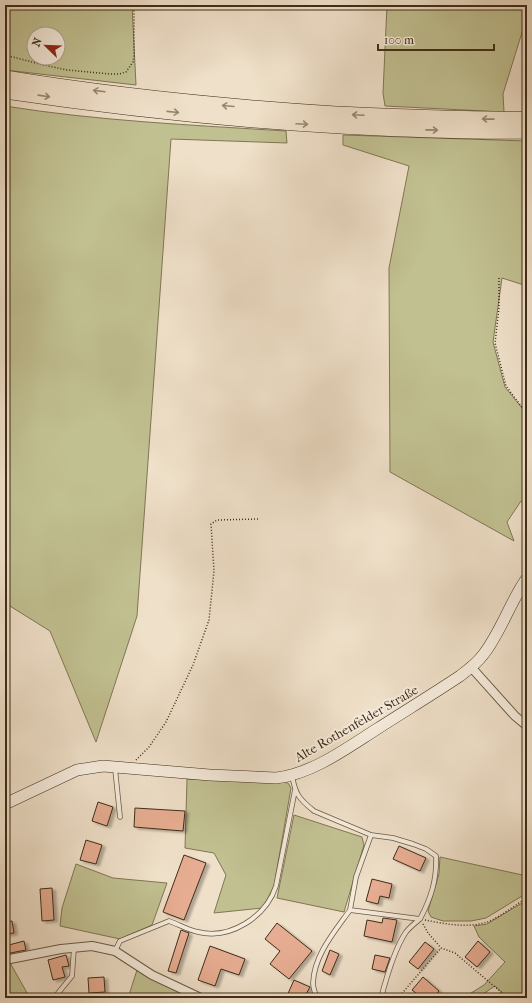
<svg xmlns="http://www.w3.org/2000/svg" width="532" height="1003" viewBox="0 0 532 1003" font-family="'IM FELL French Canon',serif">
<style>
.green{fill:#c1c091;stroke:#807654;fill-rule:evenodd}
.building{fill:#e7ad92;stroke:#3f2d17;filter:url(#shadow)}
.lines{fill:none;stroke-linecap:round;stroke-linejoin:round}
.lane-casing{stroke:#6b5a44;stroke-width:5.5}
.street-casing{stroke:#6b5a44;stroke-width:10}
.secondary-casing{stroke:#3f2d17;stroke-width:12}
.highway-casing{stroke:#3f2d17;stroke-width:16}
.path{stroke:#3f2d17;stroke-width:1.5;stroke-dasharray:1 2;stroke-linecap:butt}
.lane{stroke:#f5ebdc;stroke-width:4}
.street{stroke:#f5ebdc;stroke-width:8}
.secondary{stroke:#f5ebdc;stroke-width:11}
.highway{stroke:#efe0c9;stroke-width:15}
.oneway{stroke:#978670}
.labels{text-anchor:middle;stroke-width:4;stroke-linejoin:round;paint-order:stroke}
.street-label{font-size:13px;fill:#3f2d17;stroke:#f5ebdc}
</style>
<defs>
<filter id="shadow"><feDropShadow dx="3.5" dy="2" stdDeviation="1" flood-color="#0004"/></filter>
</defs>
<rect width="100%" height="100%" fill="#efe0c9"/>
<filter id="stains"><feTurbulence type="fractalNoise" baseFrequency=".005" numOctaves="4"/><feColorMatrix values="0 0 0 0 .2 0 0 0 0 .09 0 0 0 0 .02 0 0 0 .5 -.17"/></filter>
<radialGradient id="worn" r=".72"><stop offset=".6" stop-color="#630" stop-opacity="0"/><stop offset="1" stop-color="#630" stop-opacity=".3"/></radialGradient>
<!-- green -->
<path class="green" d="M5 5H132L136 85 5 70ZM34 34H58V58H34Z
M387 5H527V16L503 94 504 112 385 106 383 93Z
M5 106C98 121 192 125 286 131L287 143 171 139 137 616 96 742 50 631 5 603Z
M343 135 527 141V286L502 278 493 342 505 387 527 414V503L521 501 507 522 514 541 390 472 389 268 409 166 343 145Z
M187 779 279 781 288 783 291 788 274 886 267 900 262 908 214 913 226 875 214 853 185 848Z
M294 815 362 837 364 845 344 912 277 898Z
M440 857 527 876V893L486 918 471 921H443L431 917 428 911 439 874Z
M76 864 113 878 167 883 152 925 120 939 60 926 62 908Z
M527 900V998H508L495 986 477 998H463L484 985 505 962 479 937 474 926 487 924Z
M9 961 30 998H5V962Z
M137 970 196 998H128Z"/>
<!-- building -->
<path class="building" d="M98 802 113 807 107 826 92 821Z
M135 808 185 811 183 831 134 827Z
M86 840 102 845 96 864 80 860Z
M399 846 426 858 420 871 393 859Z
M184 855 206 863 184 920 163 912Z
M372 879 392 884 389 898 380 896 378 904 366 901Z
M52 888 54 920 42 921 40 889Z
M383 918 397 920 392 942 364 936 367 920 382 923Z
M12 921 14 933 5 934V922Z
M277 923 312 951 289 979 270 964 280 951 265 939Z
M181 930 189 933 176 973 168 971Z
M24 941 26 950 5 954V946Z
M478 941 490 952 477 967 465 957Z
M425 942 434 949 418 969 409 962Z
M210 946 245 959 239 975 221 969 215 986 198 980Z
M330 950 339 954 330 975 322 971Z
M66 955 69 966 62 967 65 977 53 980 48 960Z
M375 955 390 958 385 972 372 969Z
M104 977 105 992 89 993 88 978Z
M423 977 439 991 433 998H422L412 990Z
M294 980 310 987 304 998H286Z"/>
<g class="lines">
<!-- lane casing -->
<g class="lane-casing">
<path id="lane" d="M115 768 120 817
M292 775C295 794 299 799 314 811L371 835 393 838 413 844 426 849 436 856C437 880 431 898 420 919L350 910C335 931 314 955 313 983 313 988 315 993 317 998
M350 910 356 877 371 835
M115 951 120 941 169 921C178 924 188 930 198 932 230 940 266 917 276 886L295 790
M54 998 72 976 74 948
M381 998C386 979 395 948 406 932 410 927 415 923 420 919"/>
</g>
<!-- street casing -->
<g class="street-casing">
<path id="street" d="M471 667 515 716 527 726
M5 960 61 949 92 946 115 951 152 975 201 998"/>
</g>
<!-- secondary casing -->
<g class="secondary-casing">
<path id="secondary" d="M5 804 77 770 103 766 210 775 276 778C312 774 347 748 377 729 405 711 433 694 460 676 468 670 477 663 483 655 501 632 510 602 527 578"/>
</g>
<!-- highway casing -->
<g class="highway-casing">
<path id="highway" d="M5 78C115 96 225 107 336 114 400 117 463 120 527 119
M5 91C147 112 290 126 433 130 464 131 496 132 527 131"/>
</g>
<!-- path -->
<path class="path" d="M5 55 44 65 67 70 110 74H119L126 72 133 62 134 56V5
M499 278V308L495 343 506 386 527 414
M136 760 149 747 166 722 193 665 209 620 214 571 211 524 217 520 258 519
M425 920C445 924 470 929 490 921 503 915 515 905 527 898
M423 924 428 933 441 948 455 953 508 998
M398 998 441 948"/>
<!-- lane -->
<use href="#lane" class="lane"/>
<!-- street -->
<use href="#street" class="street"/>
<!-- secondary -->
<use href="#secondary" class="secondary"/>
<!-- highway -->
<use href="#highway" class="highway"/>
</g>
<!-- one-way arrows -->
<defs><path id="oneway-shaft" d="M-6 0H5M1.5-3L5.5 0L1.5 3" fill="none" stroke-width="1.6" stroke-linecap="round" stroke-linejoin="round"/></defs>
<g class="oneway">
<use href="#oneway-shaft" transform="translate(99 91) rotate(-173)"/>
<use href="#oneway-shaft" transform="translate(44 96) rotate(8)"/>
<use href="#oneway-shaft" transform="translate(228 106) rotate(-175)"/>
<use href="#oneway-shaft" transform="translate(173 112) rotate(6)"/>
<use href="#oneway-shaft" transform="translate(358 115) rotate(-177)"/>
<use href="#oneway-shaft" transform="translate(488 119) rotate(-179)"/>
<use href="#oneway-shaft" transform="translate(302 124) rotate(3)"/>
<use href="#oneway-shaft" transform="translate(432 130) rotate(1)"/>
</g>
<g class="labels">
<!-- street labels -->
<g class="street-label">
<text transform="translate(356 723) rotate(-30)" y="5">Alte Rothenfelder Straße</text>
</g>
</g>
<!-- margin -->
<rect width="532" height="1003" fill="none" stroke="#efe0c9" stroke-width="20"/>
<rect x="6" y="6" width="520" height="991" fill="none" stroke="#3f2d17" stroke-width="2"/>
<rect x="10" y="10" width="512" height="983" fill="none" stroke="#3f2d17"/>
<!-- north arrow -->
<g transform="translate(46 46) rotate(293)"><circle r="19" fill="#f5ebdc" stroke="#ac9f8d"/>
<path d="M0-3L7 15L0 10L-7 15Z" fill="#8f2418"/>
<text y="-6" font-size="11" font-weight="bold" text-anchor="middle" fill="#3f2d17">N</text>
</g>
<!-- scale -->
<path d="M378 44v6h116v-6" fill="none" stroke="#3f2d17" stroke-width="2"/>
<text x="384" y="44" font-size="12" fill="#3f2d17" stroke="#f5ebdc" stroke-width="3" paint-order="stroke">100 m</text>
<rect width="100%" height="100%" filter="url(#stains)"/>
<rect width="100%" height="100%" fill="url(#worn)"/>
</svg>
